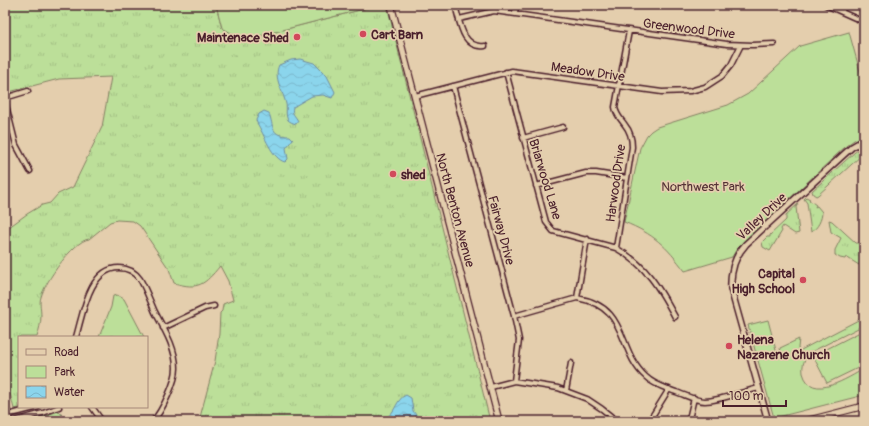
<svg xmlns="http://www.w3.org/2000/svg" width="869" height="426" viewBox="0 0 869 426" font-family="Pangolin,sans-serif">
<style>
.grass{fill:url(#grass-tufts);stroke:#837f62}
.park{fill:#bcdf99;stroke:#837f62}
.water{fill:url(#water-waves);stroke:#718c9f}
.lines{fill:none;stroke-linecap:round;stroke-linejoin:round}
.minor-casing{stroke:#4a1f2b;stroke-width:7}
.tertiary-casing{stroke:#4a1f2b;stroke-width:8}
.secondary-casing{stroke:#4a1f2b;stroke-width:8}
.minor{stroke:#e4cead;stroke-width:4}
.tertiary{stroke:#e4cead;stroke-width:5}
.secondary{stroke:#e4cead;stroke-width:5.5}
.poi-dot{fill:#d1495b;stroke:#e4cead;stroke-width:1.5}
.labels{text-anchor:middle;stroke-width:3.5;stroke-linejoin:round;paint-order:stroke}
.street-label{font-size:13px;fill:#4a1f2b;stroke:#e4cead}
.poi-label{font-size:13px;font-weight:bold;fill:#4a1f2b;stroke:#e4cead;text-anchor:start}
.park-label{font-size:13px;fill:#553236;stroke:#e4cead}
</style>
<defs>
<pattern id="grass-tufts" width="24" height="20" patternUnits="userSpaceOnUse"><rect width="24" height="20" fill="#bcdf99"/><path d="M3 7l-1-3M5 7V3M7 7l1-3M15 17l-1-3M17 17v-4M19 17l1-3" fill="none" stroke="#a3bf84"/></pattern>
<pattern id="water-waves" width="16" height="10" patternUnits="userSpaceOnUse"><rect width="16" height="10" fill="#8bd5ec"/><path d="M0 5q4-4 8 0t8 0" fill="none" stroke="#79b6cb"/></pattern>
</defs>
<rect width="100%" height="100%" fill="#e4cead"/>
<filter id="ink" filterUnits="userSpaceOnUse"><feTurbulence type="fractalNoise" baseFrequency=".025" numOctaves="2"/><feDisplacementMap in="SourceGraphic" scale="8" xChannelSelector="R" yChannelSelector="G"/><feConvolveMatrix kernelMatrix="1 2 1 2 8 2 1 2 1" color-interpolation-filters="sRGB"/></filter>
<g filter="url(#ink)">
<!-- grass -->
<path class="grass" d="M5 5H216L222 28 244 40 379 5H387L490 421H199L215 361 219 334 220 313 222 311 223 304 233 300 228 281 220 266C204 285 199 290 174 283L169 269 140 226 133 221 117 220 110 222 89 239C73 241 45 282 41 297 39 303 41 309 41 316 41 323 39 330 37 337H19V407H23L14 409 5 373V230L27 214 42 205 50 203 58 194 73 187 102 127 111 77 59 79 5 93Z
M861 148 863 151V154L818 195 816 196 813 194 812 191 855 152Z
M806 197 810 199 809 200 816 205 815 207 817 206 822 212C822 219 818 228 811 232L807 203 804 199Z
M798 204 796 207 799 233 795 234 783 226 781 229 782 231 770 251 763 247 762 242 767 237H770V235L786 220V215Z
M829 220 832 221 856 243H860C864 252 865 256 859 265L846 257 845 259 840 258 835 255V250L841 238 831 232Z
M59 411 66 421H28Z"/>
<!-- park -->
<path class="park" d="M216 5H379L244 40 222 28Z
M849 32 864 86V136L854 140 846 146 738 247 732 257 685 271C666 246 654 234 624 222L640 148 647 135 651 131 657 127 728 105 748 94 800 46Z
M117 295 124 299 144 337H114L113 336 99 337 111 307 113 296Z
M864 317V325L809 353C804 359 802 365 803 373 811 403 849 377 864 369V395L774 418 748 325 768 320 778 358 782 356 780 348 799 339 798 348 799 351Z
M864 330V365L827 383 813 356Z"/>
<!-- water -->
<path class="water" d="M300 59 314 63 327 76 335 92 332 98 323 95 312 96 293 107C291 114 295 115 298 121L296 124C293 123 290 122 288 120 285 115 287 109 286 104 283 91 273 78 279 65L291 60Z
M264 111 269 113C274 127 270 136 290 136L293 139 286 148 288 159 285 162C272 159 264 134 257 123L256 120 259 114Z
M406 395 411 398 413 411 421 421H371L374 418C378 418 383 419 387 417 396 412 396 399 406 395Z"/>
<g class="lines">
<!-- minor casing -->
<g class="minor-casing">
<path id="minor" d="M455 5C460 22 462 49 485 46
M826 5 864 22
M842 12 843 5
M515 14 516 5
M459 19 494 11 727 44 753 45 774 44
M506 72 546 222 553 231 616 248C646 265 659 287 675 317
M453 86 514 316 519 340 514 381
M415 96 512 71 662 92 690 91 705 87 722 76 731 65 741 45
M5 98 28 91
M5 101 16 145 30 171
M523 138 563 127
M536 186 586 173H596L627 178
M616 248 632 147C632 139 630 131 625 125 621 119 616 115 615 107L629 31
M577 298 587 239
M514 316 577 298C630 307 616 350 646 377 654 385 666 388 676 392 685 395 696 401 705 401 719 401 745 391 759 388
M163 328 205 308 214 306
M76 337C83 314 89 268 119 268 127 268 135 272 140 279 146 289 150 301 155 312 164 329 176 348 176 368 176 382 162 411 153 421
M491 387 514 381 558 388 587 399 602 409 617 421
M566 391 571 363
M5 402 10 421
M92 407 102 421
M8 415 38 407
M689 419 694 398
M15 421 43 413 59 407
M647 421 651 418 669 389"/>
</g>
<!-- tertiary casing -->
<g class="tertiary-casing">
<path id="tertiary" d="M768 421 731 289C730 272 734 257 746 244L852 147 864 140"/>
</g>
<!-- secondary casing -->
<g class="secondary-casing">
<path id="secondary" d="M391 5 499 421
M806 421 864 406"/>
</g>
<!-- minor -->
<use href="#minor" class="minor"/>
<!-- tertiary -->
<use href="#tertiary" class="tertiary"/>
<!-- secondary -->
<use href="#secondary" class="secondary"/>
</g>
</g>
<!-- markers -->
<g class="poi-dot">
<circle cx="363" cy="34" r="4"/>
<circle cx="297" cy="37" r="4"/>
<circle cx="393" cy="174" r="4"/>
<circle cx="803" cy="280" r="4"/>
<circle cx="729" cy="346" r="4"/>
</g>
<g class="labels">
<!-- street labels -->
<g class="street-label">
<text transform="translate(689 28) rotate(7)" y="5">Greenwood Drive</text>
<text transform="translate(588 71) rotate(8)" y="5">Meadow Drive</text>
<text transform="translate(546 179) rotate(73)" y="5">Briarwood Lane</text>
<text transform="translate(615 183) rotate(-82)" y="5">Harwood Drive</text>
<text transform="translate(456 210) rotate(75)" y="5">North Benton Avenue</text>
<text transform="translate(761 216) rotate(-43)" y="5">Valley Drive</text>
<text transform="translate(502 230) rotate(75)" y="5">Fairway Drive</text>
</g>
<!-- poi labels -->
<g class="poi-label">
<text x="371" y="39">Cart Barn</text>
<text x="289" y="42" text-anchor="end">Maintenace Shed</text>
<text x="401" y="179">shed</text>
<text x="795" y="278" text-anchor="end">Capital<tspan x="795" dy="15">High School</tspan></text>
<text x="737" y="344">Helena<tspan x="737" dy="15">Nazarene Church</tspan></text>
</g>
<!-- park labels -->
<g class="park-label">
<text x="703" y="191">Northwest Park</text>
</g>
</g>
<!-- margin -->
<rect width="869" height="426" fill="none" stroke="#e4cead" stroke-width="20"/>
<rect x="10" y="10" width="849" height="406" fill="none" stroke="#4a1f2b" stroke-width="1.5" filter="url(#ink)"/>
<!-- legend -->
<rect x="18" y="336" width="130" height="72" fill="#e4cead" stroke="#a68879"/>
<rect x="26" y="349" width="20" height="6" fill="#e4cead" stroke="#a68879"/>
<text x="54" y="356" font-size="12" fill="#4a1f2b">Road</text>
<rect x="26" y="366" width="20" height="12" fill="#bcdf99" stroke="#a68879"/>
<text x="54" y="376" font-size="12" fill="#4a1f2b">Park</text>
<rect x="26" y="386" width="20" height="12" fill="url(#water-waves)" stroke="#a68879"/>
<text x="54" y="396" font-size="12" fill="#4a1f2b">Water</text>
<!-- scale -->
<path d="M723 400v6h63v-6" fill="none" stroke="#4a1f2b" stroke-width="2"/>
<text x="729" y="400" font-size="12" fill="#4a1f2b" stroke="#e4cead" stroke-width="3" paint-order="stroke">100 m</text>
</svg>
